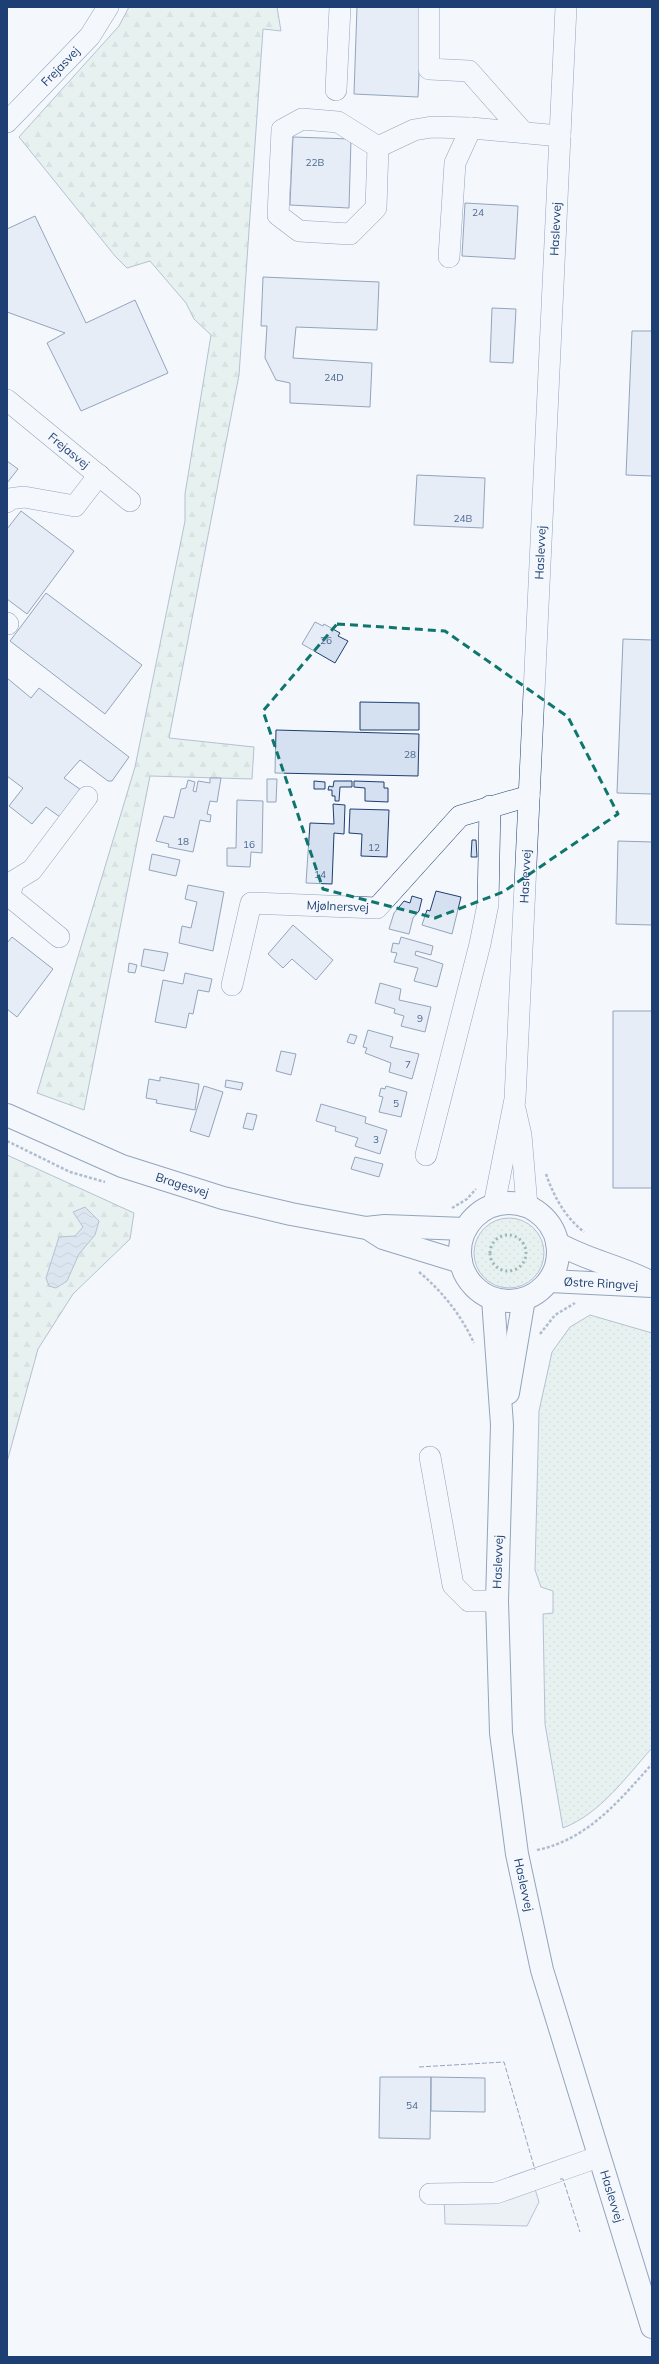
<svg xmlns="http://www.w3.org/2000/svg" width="659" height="2364" viewBox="0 0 659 2364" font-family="Mulish,sans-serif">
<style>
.grass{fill:url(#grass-dots);stroke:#687fa3}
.forest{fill:url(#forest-firs);stroke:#687fa3}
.parking{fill:#e3e8f0;stroke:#687fa3}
.water{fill:url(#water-waves);stroke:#687fa3}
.building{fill:#d5e0f0;stroke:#1d3f73}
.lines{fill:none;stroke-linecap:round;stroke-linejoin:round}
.minor-casing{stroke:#1d3f73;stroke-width:22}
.major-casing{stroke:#1d3f73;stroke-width:24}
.path{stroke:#5e769c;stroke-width:2.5;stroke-dasharray:3 2;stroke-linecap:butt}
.minor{stroke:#f4f7fb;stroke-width:21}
.major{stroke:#f4f7fb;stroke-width:22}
.hedge{stroke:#2c6c60;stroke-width:3;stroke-dasharray:2 3;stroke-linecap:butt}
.fence{stroke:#1d3f73;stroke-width:1;stroke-dasharray:5 2;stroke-linecap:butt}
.marked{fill:none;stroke:#0f766e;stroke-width:3;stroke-dasharray:8 5;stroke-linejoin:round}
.labels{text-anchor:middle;stroke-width:3;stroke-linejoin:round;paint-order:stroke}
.number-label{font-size:10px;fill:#4b6792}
.street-label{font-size:12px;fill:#1d3f73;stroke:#f4f7fb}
</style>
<defs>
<pattern id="grass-dots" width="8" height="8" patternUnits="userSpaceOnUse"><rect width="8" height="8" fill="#d7e8df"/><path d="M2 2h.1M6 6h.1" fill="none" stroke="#b8c8c3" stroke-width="1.8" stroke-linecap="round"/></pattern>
<pattern id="forest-firs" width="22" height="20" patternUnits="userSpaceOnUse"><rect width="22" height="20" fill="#d7e8df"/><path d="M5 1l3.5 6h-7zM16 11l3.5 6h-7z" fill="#b8c8c3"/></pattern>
<pattern id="water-waves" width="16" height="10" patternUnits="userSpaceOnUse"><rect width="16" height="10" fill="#bed0e5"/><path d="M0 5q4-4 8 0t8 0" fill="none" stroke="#9aaabe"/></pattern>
</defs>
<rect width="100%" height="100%" fill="#f4f7fb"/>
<!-- grass -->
<path class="grass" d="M474 1253a35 35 0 1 1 70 0a35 35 0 1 1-70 0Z
M590 1315 652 1333V1748C626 1777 600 1814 563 1828L545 1724 543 1614 553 1613V1591L541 1587 535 1570 539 1411 552 1352 570 1327Z"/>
<!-- forest -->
<path class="forest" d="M129 7H277L281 31 263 29 239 375 169 738 254 747 252 779 150 776 84 1110 37 1093 135 767 185 521V494L211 335 194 319 186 303 150 261 127 268 115 256 19 137 119 26Z
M7 1155 134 1213 130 1239 73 1294 38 1349 7 1462Z"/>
<!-- parking -->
<path class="parking" d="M532 2179 539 2202 527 2226 445 2224 444 2194Z"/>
<!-- water -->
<path class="water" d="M85 1207 99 1221 95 1235 79 1254 67 1281 56 1288 49 1286 46 1278 59 1237 75 1236 83 1227 73 1212Z"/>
<!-- building -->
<path class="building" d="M357 7H422L418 97 354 94Z
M293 137 351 139 349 208 290 205Z
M465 203 518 206 515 259 462 256Z
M35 216 86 323 135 300 168 373 81 411 47 343 65 333 7 312V229Z
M263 277 379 282 377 330 296 327 293 358 372 363 370 407 290 403V383L276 380 265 358 267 326H261Z
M492 308 516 309 513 363 490 362Z
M632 331H652V476L626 475Z
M7 461 18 469 7 483Z
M417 475 485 478 483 528 414 525Z
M21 511 74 551 27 614 7 599V529Z
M46 593 142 665 105 714 10 641Z
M315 622 323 626 324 624 340 633 338 636 348 641 335 663 302 644Z
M623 639 652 640V794L617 793Z
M7 678 31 698 39 688 129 757 112 781H108L80 760 64 778 81 790 60 817 46 807 32 824 9 806 23 788 7 776Z
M360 702 419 703V730H360Z
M276 730 419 734 418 776 275 773Z
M210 778H221L217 802 210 801 207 814 211 815 210 822 200 820 193 852 168 847 169 844 156 841 164 816 174 818 181 789 186 788 188 780 195 782 193 791 196 792 198 781 210 783Z
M267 779H277L276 802H267Z
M314 781 325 782V789H314Z
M334 781H352V787H340L339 801H335V796H332V790H328L329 786 333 787Z
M354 781 384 782V788H388V802L365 801V788L354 787Z
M237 800 263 801 262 853 251 852 250 867 227 866V848H236Z
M333 804 345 805 344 834 334 833 332 884 306 883 310 823 334 824Z
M350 809 389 810 387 857 361 856 362 834 349 833Z
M472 840H476L477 857H471Z
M618 841 652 842V925L616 924Z
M152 854 180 860 176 876 149 870Z
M188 885 224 892 213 951 179 943 182 926 191 928 197 902 185 899Z
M436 891 461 897 452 934 422 925 427 910 430 911Z
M412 896 422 899 419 911 413 918 409 934 389 929 394 913 404 901 410 903Z
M293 925 333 960 316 980 292 959 283 968 268 954Z
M12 937 53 969 17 1017 7 1009V943Z
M401 937 433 946 431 955 416 951 415 955 443 964 437 987 414 981 418 968 394 962 397 953 391 952 393 943 399 944Z
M144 949 168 953 164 971 141 966Z
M129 963 137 965 135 973 128 972Z
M185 973 212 979 209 992 198 990 193 1014 189 1013 186 1028 155 1022 163 980 183 984Z
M380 983 401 989 399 1000 431 1007 425 1032 401 1026 404 1016 394 1013 395 1009 375 1003Z
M613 1011H652V1188H613Z
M368 1030 393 1037 390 1047 419 1054 412 1079 389 1072 391 1063 365 1053 367 1048 363 1047Z
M350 1034 357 1036 354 1044 347 1042Z
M281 1051 296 1054 291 1075 276 1071Z
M160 1077 199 1084 195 1110 156 1103 157 1100 146 1098 149 1079 160 1081Z
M226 1080 243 1083 241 1090 225 1087Z
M204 1086 223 1092 209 1137 190 1131Z
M386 1086 407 1092 401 1117 379 1112 383 1097 379 1096 381 1088 385 1089Z
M321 1104 366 1117 365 1123 387 1130 380 1154 355 1146 358 1138 335 1131 336 1127 316 1121Z
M247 1113 257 1115 253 1130 243 1128Z
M355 1157 383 1164 379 1177 351 1169Z
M380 2077H431L430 2139 379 2138Z
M431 2077 485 2078V2112L431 2111Z"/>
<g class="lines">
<!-- minor casing -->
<g class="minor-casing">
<g id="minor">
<path d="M429 7V69L469 71 523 132"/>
<path d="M336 90 340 7"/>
<path id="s1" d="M7 122 90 36 108 7"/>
<path d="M378 147 338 122 302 119 282 130 278 215 299 231 350 234 376 208 378 147 414 130 432 127 471 128 560 136"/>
<path d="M449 257 455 163 471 128"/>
<path id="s2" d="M7 400 130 501"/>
<path d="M7 502 9 499 24 497 75 506 99 475"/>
<path d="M7 623 8 624"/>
<path d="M59 937 9 896 14 881 32 870 87 797"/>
<path id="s3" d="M232 985 251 903 377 908 460 816 529 796"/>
<path d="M515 1109 521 1135 527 1206"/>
<path d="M426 1155 480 944 488 904 490 806"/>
<path id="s4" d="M494 1205 515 1099 566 7"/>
<path d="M430 1457 453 1585 469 1601H497"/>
<path d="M430 2194 496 2193 598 2157"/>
</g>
</g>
<!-- major casing -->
<g class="major-casing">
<g id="major">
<path id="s5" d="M7 1115 122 1166 223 1198 291 1214 366 1228 385 1226 465 1229"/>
<circle cx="509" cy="1252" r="49"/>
<path d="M372 1231 383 1238 461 1262"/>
<path d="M557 1243C586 1260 619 1266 648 1281"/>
<path id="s6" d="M549 1281 652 1286"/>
<path id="s7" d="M493 1299 502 1425 497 1601 501 1733 517 1854 542 1970 652 2327"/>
<path d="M508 1393 524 1299"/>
</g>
</g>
<!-- path -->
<path class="path" d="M7 1141 70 1172 105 1182
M546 1174C554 1197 565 1217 584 1232
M452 1208 467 1199 476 1189
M419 1272C443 1292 461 1315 474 1343
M540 1334 555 1315 575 1303
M537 1850C587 1840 619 1801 652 1764"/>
<!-- minor -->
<use href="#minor" class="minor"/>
<!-- major -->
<use href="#major" class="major"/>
<!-- hedge -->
<path class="hedge" d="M490 1253a18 18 0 1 1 36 0a18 18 0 1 1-36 0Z"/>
<!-- fence -->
<path class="fence" d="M419 2067 504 2062 535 2170
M560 2179H563L580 2232"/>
</g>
<!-- marked area -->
<path d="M0 0H659V2364H0ZM337 624 445 631 568 717 618 814 503 892 435 918 323 889 263 711Z" fill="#f4f7fb" fill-opacity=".55" fill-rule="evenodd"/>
<path class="marked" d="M337 624 445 631 568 717 618 814 503 892 435 918 323 889 263 711Z"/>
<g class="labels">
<!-- number labels -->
<g class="number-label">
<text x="315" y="166">22B</text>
<text x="478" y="216">24</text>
<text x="334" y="381">24D</text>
<text x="463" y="522">24B</text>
<text x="326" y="644">26</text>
<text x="410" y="758">28</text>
<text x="183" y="845">18</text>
<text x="249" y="848">16</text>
<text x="374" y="851">12</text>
<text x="320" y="878">14</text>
<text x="420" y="1022">9</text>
<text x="408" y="1068">7</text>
<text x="396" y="1107">5</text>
<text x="376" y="1143">3</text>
<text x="412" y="2109">54</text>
</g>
<!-- street labels -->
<g class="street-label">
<text dy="4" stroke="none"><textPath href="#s1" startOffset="77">Frejasvej</textPath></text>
<text dy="4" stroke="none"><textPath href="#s4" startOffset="979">Haslevvej</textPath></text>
<text dy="4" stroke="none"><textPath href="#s2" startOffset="80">Frejasvej</textPath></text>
<text dy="4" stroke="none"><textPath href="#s4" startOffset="655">Haslevvej</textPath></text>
<text dy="4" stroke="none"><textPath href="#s4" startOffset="331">Haslevvej</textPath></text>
<text dy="4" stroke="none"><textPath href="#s3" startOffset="171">Mjølnersvej</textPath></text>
<text dy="4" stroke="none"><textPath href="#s5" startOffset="189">Bragesvej</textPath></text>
<text dy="4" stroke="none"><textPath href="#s6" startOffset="52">Østre Ringvej</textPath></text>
<text transform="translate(498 1562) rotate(-88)" y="4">Haslevvej</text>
<text dy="4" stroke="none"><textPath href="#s7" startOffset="588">Haslevvej</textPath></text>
<text dy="4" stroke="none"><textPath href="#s7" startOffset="912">Haslevvej</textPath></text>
</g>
</g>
<!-- border -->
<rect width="659" height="2364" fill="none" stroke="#1d3f73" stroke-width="16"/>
</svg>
